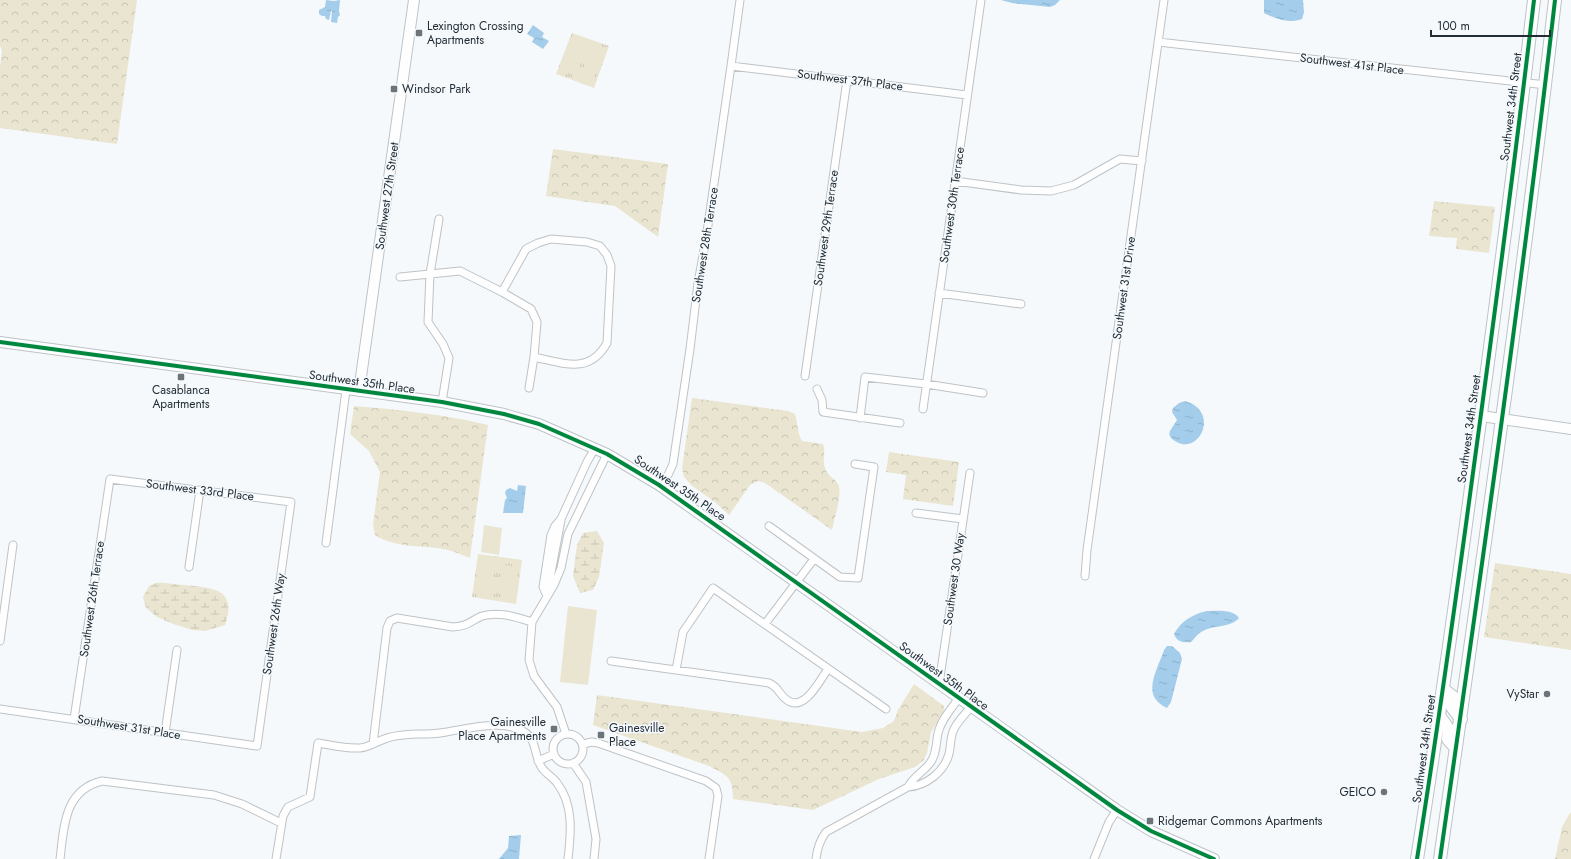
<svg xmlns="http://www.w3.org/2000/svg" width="1571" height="859" viewBox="0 0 1571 859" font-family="Jost,sans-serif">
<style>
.grass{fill:url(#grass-tufts)}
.forest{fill:url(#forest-crowns)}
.wetland{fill:url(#wetland-marsh)}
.pitch{fill:#e9e5d1}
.water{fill:url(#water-ripples)}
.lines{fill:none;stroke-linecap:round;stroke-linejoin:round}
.street-casing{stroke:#bdc3c7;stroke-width:9}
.secondary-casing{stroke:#bdc3c7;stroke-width:12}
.primary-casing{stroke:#bdc3c7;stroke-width:14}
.street{stroke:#fefefe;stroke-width:7}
.secondary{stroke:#fefefe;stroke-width:10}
.primary{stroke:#fefefe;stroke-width:12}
.cycleway-casing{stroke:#f4f9fd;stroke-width:6}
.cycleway{stroke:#00873e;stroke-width:4}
.poi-dot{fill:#6d7479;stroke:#f4f9fd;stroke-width:1.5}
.labels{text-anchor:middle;stroke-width:3;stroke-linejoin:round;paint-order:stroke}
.poi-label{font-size:12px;fill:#232d33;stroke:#f4f9fd;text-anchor:start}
.street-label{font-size:12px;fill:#232d33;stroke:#f4f9fd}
</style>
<defs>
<pattern id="grass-tufts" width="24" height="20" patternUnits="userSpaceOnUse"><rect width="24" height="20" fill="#e9e5d1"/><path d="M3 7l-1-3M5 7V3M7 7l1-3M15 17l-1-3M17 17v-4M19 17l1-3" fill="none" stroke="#c8c5b4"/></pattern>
<pattern id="forest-crowns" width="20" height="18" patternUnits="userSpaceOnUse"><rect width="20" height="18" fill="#e9e5d1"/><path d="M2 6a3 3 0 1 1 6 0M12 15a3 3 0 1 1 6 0" fill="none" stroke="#c8c5b4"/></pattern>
<pattern id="wetland-marsh" width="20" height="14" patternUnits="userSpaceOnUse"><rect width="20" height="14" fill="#e9e5d1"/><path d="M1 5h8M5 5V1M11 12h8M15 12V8" fill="none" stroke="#c8c5b4"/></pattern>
<pattern id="water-ripples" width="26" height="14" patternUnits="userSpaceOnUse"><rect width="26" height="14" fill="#a3cdea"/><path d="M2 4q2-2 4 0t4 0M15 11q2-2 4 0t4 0" fill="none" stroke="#8cb0c9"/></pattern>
</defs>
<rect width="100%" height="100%" fill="#f6f9fb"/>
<!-- grass -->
<path class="grass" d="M572 33 609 46 594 88 556 74Z
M478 554 522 560 516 604 472 597Z"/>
<!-- forest -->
<path class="forest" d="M0 0H137L117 144 0 128V67L2 50 0 46Z
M553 149 668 164 658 237 615 206 546 196Z
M1434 201 1495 207 1489 253 1456 249 1457 238 1429 236Z
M692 398 788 411 795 414C798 424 797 432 802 441L823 444C826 452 822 460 825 468 827 476 835 478 838 484 843 492 834 520 832 530L765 483 758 481 750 485 729 515 716 503 691 485 684 477 682 468Z
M354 406C399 410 444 414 488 425L470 558C461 555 452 550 443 549 420 545 395 548 375 535L373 525 380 472 369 451 350 434Z
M889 452 959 462 953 506 903 499 906 475 886 472Z
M1495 563 1571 574V650L1484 637Z
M914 684 944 706V710L941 716 931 732 927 753 923 761 915 767 879 779 813 810 733 799C733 777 728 776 709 766L593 725 597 695 862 732 883 728 894 721 898 710Z
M1570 813H1571V859H1555L1562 827Z"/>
<!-- wetland -->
<path class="wetland" d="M597 531 604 543 599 577 593 590 580 593 573 576 577 545 583 533Z
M156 583C165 582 174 585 184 585 212 588 238 588 225 625L205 631 192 630 171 623 157 617 146 608 143 597 149 586Z"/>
<!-- pitch -->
<path class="pitch" d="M570 37 588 44 576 76 559 69Z
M591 48 603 53 593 79 581 74Z
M484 525 502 528 499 555 481 552Z
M482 562 495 564 491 592 478 590Z
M503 565 516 567 513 595 500 593Z
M568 606 597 610 588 685 560 682Z"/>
<!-- water -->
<path class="water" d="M326 0 334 1 340 0 339 11 340 15 338 17 337 23 331 22 332 11H331L329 20 326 19 325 16H322L319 14V10L325 7Z
M1001 0H1060L1055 5 1050 7 1012 3Z
M1264 0H1303L1304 12 1302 19C1288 24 1276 19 1264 13Z
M533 25 544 33 542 37 549 41 543 49 532 42 534 38 527 34Z
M1185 401C1221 411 1199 457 1175 441 1171 439 1168 435 1170 431 1172 427 1175 424 1177 420L1172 412 1173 408 1179 403Z
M518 485 526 486 523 513H503L505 500 507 498 505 493 506 490 510 488 517 491Z
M1207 611C1217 611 1233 609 1239 618 1230 628 1213 625 1203 631 1198 633 1195 638 1191 642 1183 643 1177 642 1174 634 1181 621 1193 614 1207 611Z
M1167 646H1172L1180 653 1182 659 1171 702 1167 708C1140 696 1157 671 1164 650Z
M521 835 519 859H499L508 848 509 836Z"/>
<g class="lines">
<!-- street casing -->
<g class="street-casing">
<path id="street" d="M1158 42 1546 85
M731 66 967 95
M955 181 1021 190 1051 191 1074 185 1120 159 1142 161
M400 277 430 274 439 219
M502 292 526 249 538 243 551 239 587 242 600 246 607 255 611 266 607 343C589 375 564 363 534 357
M939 293 1021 304
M805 376 847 80
M817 389 822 400 823 412 900 423
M442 402 449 358 443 344 428 322 430 274 460 271 502 292 531 309 537 322 534 357 529 388
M923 409 981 0
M860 418 865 377 926 384 983 393
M659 485 668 475 673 464 690 349 698 283 706 239 731 66 740 0
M916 513 963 519
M769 526 840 577 858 578 874 467 855 464
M326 543 346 390
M189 567 200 490
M1085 576 1087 550 1164 0
M547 594 561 520
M547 596 543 587 551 535 555 526 561 519 587 462 595 448
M765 624 814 559
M0 641 13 545
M611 661 769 683C779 687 779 695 787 700 804 713 820 680 828 669
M676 670 683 632 713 588 886 709
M939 684 970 473
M0 709 257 746 291 502 110 479 74 719
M165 733 177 650
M566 734 557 707 534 676 529 660 532 622 554 585 561 568 568 534 607 454
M553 749a15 15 0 1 1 30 0a15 15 0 1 1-30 0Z
M373 744 387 628 390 621 397 618 453 627C469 626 470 621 482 616 499 611 516 617 532 622
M583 744 592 742 598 743 706 781 716 788 718 796 709 859
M538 761 554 754
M573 763 586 782 596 839 594 859
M908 787C914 775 926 771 932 760 937 751 936 742 938 733 941 720 951 709 959 698
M60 859C64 827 64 790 102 781L214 795 242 804 281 823
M276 859 283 816 288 807 310 797 318 743C331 745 346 749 360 748 371 747 380 739 391 737 407 733 424 735 440 733 465 730 503 717 526 733 537 741 534 757 542 768 546 774 553 777 557 783 574 805 571 833 568 859
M816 859C817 849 820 840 826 832L908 787C926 786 944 772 949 754 951 746 950 737 954 729 958 721 965 714 971 707
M1094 859 1109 822 1117 810"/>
</g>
<!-- secondary casing -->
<g class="secondary-casing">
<path id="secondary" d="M0 342 442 402 504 414 539 424 607 454 659 485 1117 810 1151 831 1214 859
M359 391 414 0
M1481 416 1571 429"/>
</g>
<!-- primary casing -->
<g class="primary-casing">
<path id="primary" d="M1443 689 1453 697 1452 707 1461 719
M1440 717 1449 730 1448 739 1456 748
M1417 859C1437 733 1455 606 1472 480 1494 320 1515 160 1534 0
M1440 859C1481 573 1522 287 1555 0"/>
</g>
<!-- street -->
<use href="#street" class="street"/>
<!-- secondary -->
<use href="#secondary" class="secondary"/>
<!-- primary -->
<use href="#primary" class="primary"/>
<!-- cycleway casing -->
<g class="cycleway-casing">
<path id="cycleway" d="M0 342 442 402 504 414 539 424 607 454 659 485 1117 810 1151 831 1214 859
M1417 859C1437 733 1455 606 1472 480 1494 320 1515 160 1534 0
M1440 859C1481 573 1522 287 1555 0"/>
</g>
<!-- cycleway -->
<use href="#cycleway" class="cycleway"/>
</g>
<!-- markers -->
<g class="poi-dot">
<rect x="415" y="29" width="8" height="8" rx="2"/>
<rect x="390" y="85" width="8" height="8" rx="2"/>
<rect x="177" y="373" width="8" height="8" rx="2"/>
<circle cx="1547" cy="694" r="4"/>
<rect x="550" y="725" width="8" height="8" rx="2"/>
<rect x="597" y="731" width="8" height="8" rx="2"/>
<circle cx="1384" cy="792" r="4"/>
<rect x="1146" y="817" width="8" height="8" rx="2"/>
</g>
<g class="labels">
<!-- poi labels -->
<g class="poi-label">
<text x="427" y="30">Lexington Crossing<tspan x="427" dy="14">Apartments</tspan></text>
<text x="402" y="93">Windsor Park</text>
<text x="181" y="394" text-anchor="middle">Casablanca<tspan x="181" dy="14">Apartments</tspan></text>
<text x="1539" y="698" text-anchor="end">VyStar</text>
<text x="546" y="726" text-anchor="end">Gainesville<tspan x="546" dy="14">Place Apartments</tspan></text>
<text x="609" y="732">Gainesville<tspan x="609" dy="14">Place</tspan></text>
<text x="1376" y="796" text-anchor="end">GEICO</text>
<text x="1158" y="825">Ridgemar Commons Apartments</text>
</g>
<!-- street labels -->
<g class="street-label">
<text transform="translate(1352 64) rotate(7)" y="4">Southwest 41st Place</text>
<text transform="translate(850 80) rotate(7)" y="4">Southwest 37th Place</text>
<text transform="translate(1511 107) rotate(-83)" y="4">Southwest 34th Street</text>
<text transform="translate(387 196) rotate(-82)" y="4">Southwest 27th Street</text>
<text transform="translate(952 205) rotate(-82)" y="4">Southwest 30th Terrace</text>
<text transform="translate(826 228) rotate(-82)" y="4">Southwest 29th Terrace</text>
<text transform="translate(705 245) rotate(-81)" y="4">Southwest 28th Terrace</text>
<text transform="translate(1124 288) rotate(-82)" y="4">Southwest 31st Drive</text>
<text transform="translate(362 382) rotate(8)" y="4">Southwest 35th Place</text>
<text transform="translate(1469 429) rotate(-82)" y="4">Southwest 34th Street</text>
<text transform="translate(680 488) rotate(34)" y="4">Southwest 35th Place</text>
<text transform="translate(200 490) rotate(7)" y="4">Southwest 33rd Place</text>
<text transform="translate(954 579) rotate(-82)" y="4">Southwest 30 Way</text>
<text transform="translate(92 599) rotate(-82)" y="4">Southwest 26th Terrace</text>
<text transform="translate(274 624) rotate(-82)" y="4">Southwest 26th Way</text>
<text transform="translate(944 676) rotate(36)" y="4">Southwest 35th Place</text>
<text transform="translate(129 727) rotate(9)" y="4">Southwest 31st Place</text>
<text transform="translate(1424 749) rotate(-82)" y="4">Southwest 34th Street</text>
</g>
</g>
<!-- scale -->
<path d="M1431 30v6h119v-6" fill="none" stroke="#232d33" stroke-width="2"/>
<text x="1437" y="30" font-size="12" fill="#232d33" stroke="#f4f9fd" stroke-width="3" paint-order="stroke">100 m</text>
</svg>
